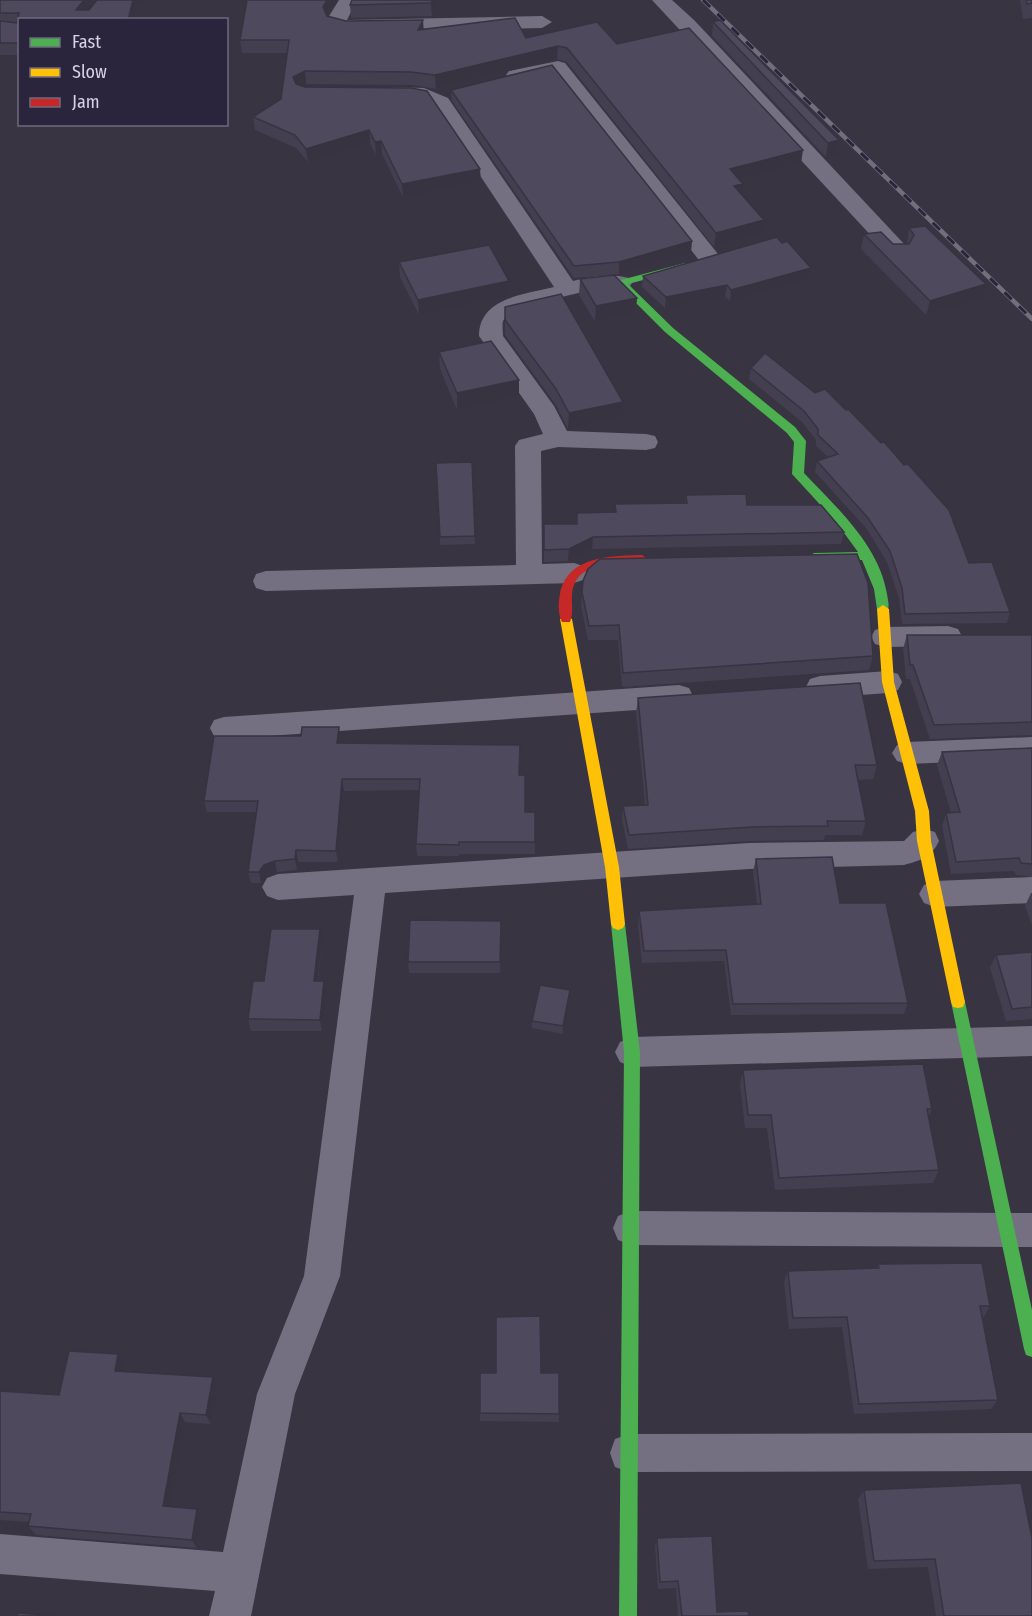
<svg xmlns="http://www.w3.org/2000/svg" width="1032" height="1616" viewBox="0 0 1032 1616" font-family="'Fira Sans Condensed',sans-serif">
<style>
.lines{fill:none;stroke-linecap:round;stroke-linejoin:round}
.street{fill:#747082;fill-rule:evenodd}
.fast{fill:#4caf50;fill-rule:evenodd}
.slow{fill:#ffc107;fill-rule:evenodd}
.jam{fill:#c62828;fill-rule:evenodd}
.rail-casing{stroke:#726f7c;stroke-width:4.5}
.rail{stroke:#2a243d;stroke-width:3;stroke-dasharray:10;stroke-linecap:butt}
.wall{fill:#443f50}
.shaded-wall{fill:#373341}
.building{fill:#4f495d;stroke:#373341;stroke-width:1.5}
</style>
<rect width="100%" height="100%" fill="#383442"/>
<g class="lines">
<!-- street -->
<path class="street" d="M339 0H357L347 20 542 16 552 22 542 28 347 32 330 28 326 21Z
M652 0H672L694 20 906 246 909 251 906 256H890Z
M558 61 565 63 718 254 721 259 718 264H702L553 74 516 81 509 79 506 75 509 71Z
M391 87 424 88 448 98 573 281C591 276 611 273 629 278L632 283 629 288C617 291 604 288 592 290 576 293 510 309 503 321 502 325 503 332 503 336L554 406 567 431 646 434 655 436 658 442 655 448 646 450 558 447 541 451 542 564 574 563 583 566 587 573 583 580 574 583 266 591 256 588 253 581 256 574 266 571 516 565 515 446 519 440 543 434 534 414 479 336C479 298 525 294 554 287L434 106 423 100 384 97 381 93 384 89Z
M948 626 958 629 962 636 958 643 948 646 885 647 875 644 871 637 875 630 885 627Z
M888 671 898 674 902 682 898 690 888 693 820 698 810 695 806 687 810 679 820 676Z
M679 685 689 688 693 696 689 704 679 707 224 739 214 736 210 728 214 720 224 717Z
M1032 737V759L907 764 897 761 892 753 897 745 907 742Z
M924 829 935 832 939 841C931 858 921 860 904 865L749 869 385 893 340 1276 295 1394 251 1616H209L215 1591 0 1574V1534L223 1552 257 1394 304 1276 354 895 278 900 267 896 262 887 267 878 278 874 749 843 904 841 913 832Z
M1032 877V903L935 907 924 903 919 894 924 885 935 881Z
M1032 1026V1056L632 1067 620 1062 615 1052 620 1042 632 1037Z
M631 1211 1032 1213V1247L631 1245 618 1240 613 1228 618 1216Z
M1032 1433V1471L629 1472 615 1467 610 1453 615 1439 629 1434Z"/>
<!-- fast -->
<path class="fast" d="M685 263 690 266 689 268 628 284 673 328 795 427 806 441 804 473C836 507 879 545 887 594 888 601 890 606 887 612L883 613 877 609 874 589 862 560 814 561 808 557 814 553 858 552 836 522 792 474 794 442 787 433 665 332 616 283 617 281Z
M618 918 623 920 625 924 640 1052 637 1616H619L624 1052 611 924 613 920Z
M958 996 963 997 965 1002 1032 1310V1357L1026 1355 1024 1349 951 1002 953 997Z"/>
<!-- slow -->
<path class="slow" d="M883 605 889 609 894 682 929 811 931 841 965 1002 963 1007 958 1008 953 1007 951 1002 917 841 915 811 882 682 877 609Z
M566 615 572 619 619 867 625 924 623 928 618 930 613 928 611 924 605 867 560 619Z"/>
<!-- jam -->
<path class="jam" d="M642 555 648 559 646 562C624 568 585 557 574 585 569 597 575 611 570 622H562C558 614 558 603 560 594 567 556 610 556 642 555Z"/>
<!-- rail casing -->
<g class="rail-casing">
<path id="rail" d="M703 0 1032 319"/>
</g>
<!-- rail -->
<use href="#rail" class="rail"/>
</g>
<!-- wall -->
<path class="wall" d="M0 0H95L87 10 134 12 20 20V55H0Z
M247 0H337L327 16 346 21 526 38 617 44 801 164 739 179 742 195 762 233 714 247 567 62 557 59 436 89 412 85 306 84 302 86 481 182 403 197 382 154 376 155 370 143 308 162 296 148 255 130 253 117 281 99 287 53H242L240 40Z
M440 0 432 16 351 18 350 5Z
M1020 0H1032V18L1023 19Z
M713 22 839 140 837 155 826 157 712 36Z
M451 90 691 253 619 274 574 278 452 101Z
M909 228 982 298 926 315 861 249 864 234 893 244H907Z
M782 243 811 268 809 279 730 301 725 296 665 308 642 287 643 276Z
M399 262 509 296 419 315 400 277Z
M580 279 637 298 635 314 595 322 579 295Z
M505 307 622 417 568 429 556 405 505 335Z
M439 352 519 397 457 410 440 369Z
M765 353 969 563 1010 612 1007 623 902 624 899 598 887 562 866 528 815 472 817 461 829 458 816 446V440L802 422 749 379 751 368Z
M472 462 475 544 440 545 436 463Z
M686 495 747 505 844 532 841 544 592 549 568 561 544 562V524H576L577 513 615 512V504L685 503Z
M582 592 873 656 869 670 622 687 618 640H588L581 606Z
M907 635H1032V735L930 739 910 679H906L903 649Z
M638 698 877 765 873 779 858 780 866 821 862 835H825L824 840 749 841 628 849 622 820 623 806 645 805 636 713Z
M339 727 340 743 519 775 525 812H535V854H459V856H417L416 844 419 790 344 791 338 862H298L297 870 277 872 266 876 261 883H251L248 872 257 812H207L204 801 301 736Z
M1032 748V877L1016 875 1014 871 951 874 942 826 946 813H951L937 765 942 752Z
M756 859 840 903 908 1003 904 1014 731 1015 724 961 642 963 638 923 639 911 757 904 753 871Z
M1031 893H1032V925L1025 906Z
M501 921 500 973H409L408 962Z
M322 941 318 981H324L327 993 322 1031H251L248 1019 264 981Z
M1032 952V1019L1006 1021 990 968 996 955Z
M570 997 563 1034 532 1028V1021Z
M743 1070 932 1109 929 1116 939 1170 933 1183 775 1190 767 1128H745L740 1084Z
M878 1264 990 1306 984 1317H982L998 1400 991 1409 854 1414 842 1327 789 1329 784 1282 788 1271 876 1269Z
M118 1354 124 1364 123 1371 217 1387 211 1424 185 1422 170 1507 202 1517 197 1548 36 1535 28 1526 29 1522 0 1520V1391L59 1395Z
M480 1413 559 1414V1422L480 1421Z
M864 1490 1032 1616H936L928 1567 868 1569 858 1499Z
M657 1538 717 1612 749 1616H678L676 1588 658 1589 655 1545Z"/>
<!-- shaded-wall -->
<path class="shaded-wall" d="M84 0H95L80 20 76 10Z
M133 0H144L134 12 133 20H128Z
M327 0H337L324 20 323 7Z
M433 0H440L432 16 431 3Z
M423 20 424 33 418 30Z
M558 46 557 59 436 89 435 75Z
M305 71 306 84 294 91 293 77Z
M369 130 370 143 308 162 306 149Z
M839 140 837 155 826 157 828 143Z
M381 141 382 154 376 155 375 142Z
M803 150 801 164 728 182 730 169Z
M480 169 481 182 403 197 402 184Z
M743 184 742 197 734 186Z
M764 220 762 233 714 247 716 233Z
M692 241 691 253 619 274V262Z
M811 268 809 279 730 301 731 290Z
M509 281V296L419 315 418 300Z
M986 284 982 298 926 315 930 301Z
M727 285 725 296 665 308 666 297Z
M637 298 635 314 595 322 596 306Z
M519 380V397L457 410V393Z
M623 402 622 417 568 429 569 413Z
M593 537 592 549 568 561 569 549Z
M339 727 340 739 339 755 337 743Z
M342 779 344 791 338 862 336 851Z
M296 850 298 862 297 870 295 859Z
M275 861 277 872 266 876 261 883 259 872 264 865Z
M320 929 322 941 316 993 314 981Z
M324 981 327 993 322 1031 320 1020Z
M570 990V997L563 1034V1026Z
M118 1354 124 1364 121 1381 115 1371Z
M213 1377 217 1387 211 1424 206 1415Z
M180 1413 185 1422 169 1515 163 1506Z
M197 1509 202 1517 197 1548 192 1540Z"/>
<!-- building -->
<path class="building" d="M0 0H84L76 10H89L97 0H133L128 20H20V43H0V21L17 23 19 13H0Z
M247 0H327L323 7 327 16 346 21 423 20 418 30 515 18 526 38 597 22 617 44 689 28 803 150 730 169 743 184 734 186 764 220 716 233 567 48 558 46 435 75 411 72 305 71 293 77 296 84 305 87 411 88 427 91 480 169 402 184 381 141 375 142 369 130 306 149 295 135 253 117 281 99 289 40H240Z
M352 0H433L431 3 350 5Z
M1026 0H1032V3L1027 4Z
M720 20 839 140 828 143 713 22Z
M552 65 692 241 619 262 574 266 451 90Z
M925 226 986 284 930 301 864 234 881 232 893 244H909L914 235 909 228Z
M777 237 782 243 787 241 811 268 731 290 727 285 666 297 643 276Z
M489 245 509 281 418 300 399 262Z
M614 275 637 298 596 306 580 279Z
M561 294 623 402 569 413 556 389 505 320V307Z
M491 341 519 380 457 393 439 352Z
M765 353 815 393 825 389 846 410 848 409 881 443 884 442 904 465 908 464 949 510 969 563 992 562 1010 612 905 614 902 588 890 551 868 518 817 461 838 454 818 435V429L804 411 751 368Z
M472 462 475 536 440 537 436 463Z
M746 494 747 505H821L844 532 593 537 569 549 544 550V524H577V513L616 512 615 504 687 503 686 495Z
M857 554 868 583 873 656 623 673 619 625 589 626 582 592 583 581 588 569 600 559Z
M907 635H1032V722L934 725 913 665H910Z
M860 683 877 765H855L866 821H827L828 826 752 827 629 835 623 806 648 805 638 698Z
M302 727H339L337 743 520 745 519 775H525V812H535V842H459V845L416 844 420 779H342L336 851 296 850 295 859 275 861 264 865 259 872H248L258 801H204L214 736H301Z
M1032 748V864L1021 863 1019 858 956 862 946 813 960 812 942 752Z
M832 857 840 903H886L908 1003 733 1004 726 950 644 951 639 911 761 904 756 859Z
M410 920 501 921 500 962H408Z
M271 929H320L314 981H324L320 1020 248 1019 253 981H264Z
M1032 952V1007L1012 1009 996 955Z
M540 985 570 990 563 1026 532 1021Z
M923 1064 932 1109H927L939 1170 779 1178 771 1115H748L743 1070Z
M982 1263 990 1306H980L998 1400 859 1404 847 1317 793 1318 788 1271 879 1268 878 1264Z
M540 1316 541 1373H559V1414L480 1413V1373H496V1317Z
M69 1351 118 1354 115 1371 213 1377 206 1415 180 1413 163 1506 197 1509 192 1540 28 1526 31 1514 0 1512V1391L59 1395Z
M1021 1483 1032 1538V1616H944L935 1559 874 1561 864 1490Z
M712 1536 717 1612 748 1611 749 1616H682L678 1581 660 1582 657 1538Z
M18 1613 57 1616H17Z"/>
<!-- legend -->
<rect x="18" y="18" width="210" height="108" fill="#2a243d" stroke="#6e6a7f" stroke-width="1.5"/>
<rect x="30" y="38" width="30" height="9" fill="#4caf50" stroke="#6e6a7f" stroke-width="1.5"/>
<text x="72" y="48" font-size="18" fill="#d5d2e2">Fast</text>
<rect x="30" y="68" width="30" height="9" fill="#ffc107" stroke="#6e6a7f" stroke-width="1.5"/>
<text x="72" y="78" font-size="18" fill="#d5d2e2">Slow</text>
<rect x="30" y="98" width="30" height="9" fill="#c62828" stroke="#6e6a7f" stroke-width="1.5"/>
<text x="72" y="108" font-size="18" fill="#d5d2e2">Jam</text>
</svg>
